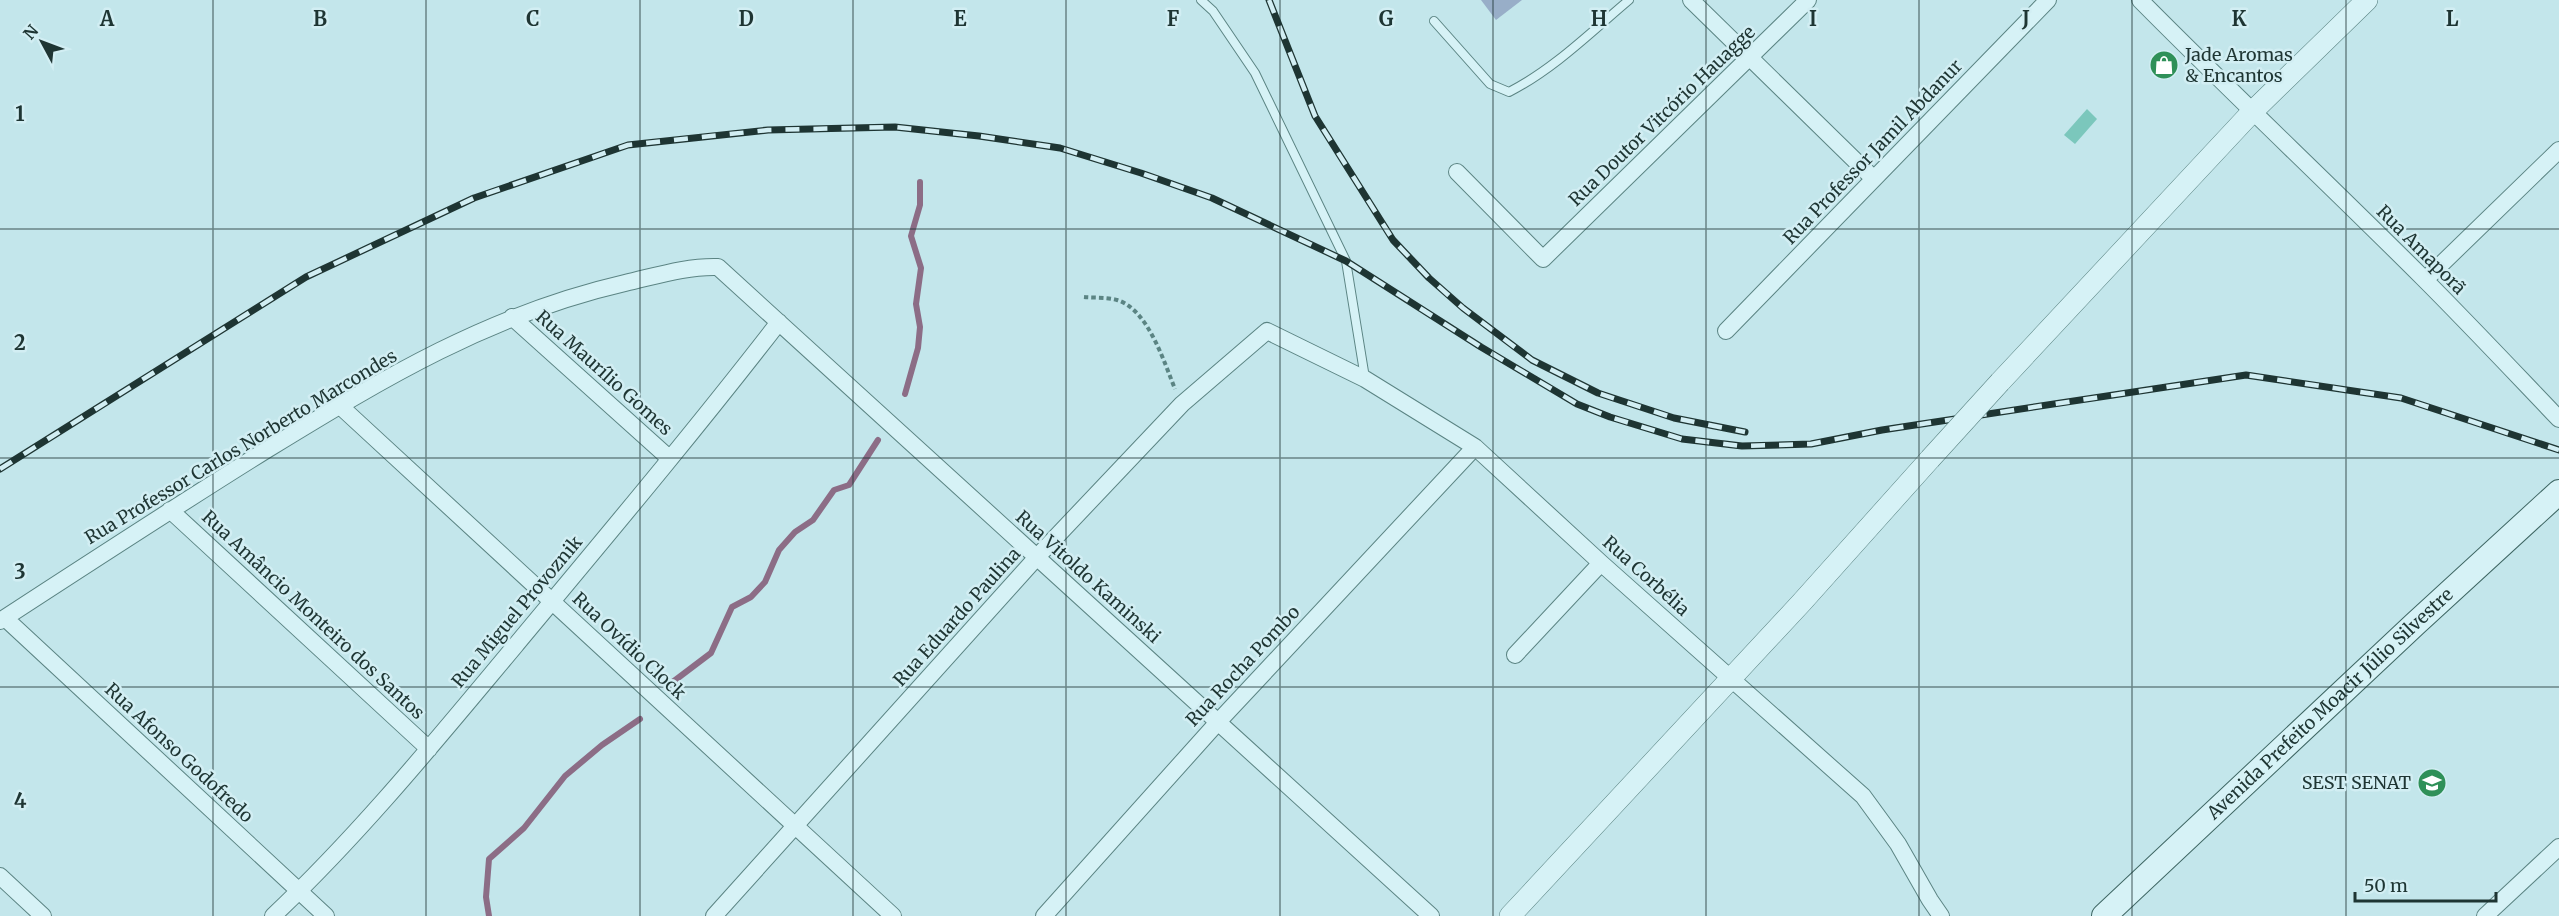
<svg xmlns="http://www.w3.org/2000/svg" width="2559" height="916" viewBox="0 0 2559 916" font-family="Merriweather,serif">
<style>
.green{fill:#98aec8}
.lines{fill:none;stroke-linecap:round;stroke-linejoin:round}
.stream{stroke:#8c6d86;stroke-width:6}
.building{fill:#7bc7bc}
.service-casing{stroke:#5b8483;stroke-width:10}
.minor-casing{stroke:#5b8483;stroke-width:18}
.tertiary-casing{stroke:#5b8483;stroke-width:22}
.secondary-casing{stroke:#3e6663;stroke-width:26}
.path{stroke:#5b8483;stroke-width:4;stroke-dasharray:4.5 3;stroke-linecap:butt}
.service{stroke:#d6f2f6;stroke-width:8}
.minor{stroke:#d6f2f6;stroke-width:16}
.tertiary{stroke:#d6f2f6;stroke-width:21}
.secondary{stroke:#d6f2f6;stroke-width:24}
.rail-casing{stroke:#1e3533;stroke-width:7}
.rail{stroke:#d2eef3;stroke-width:4.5;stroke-dasharray:14;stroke-linecap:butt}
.tertiary-bridge-casing{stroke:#5b8483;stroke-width:22;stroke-linecap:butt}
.tertiary-bridge{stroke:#d6f2f6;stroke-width:21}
.grid{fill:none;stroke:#1e3533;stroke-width:1.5;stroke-opacity:0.55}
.labels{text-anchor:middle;stroke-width:5;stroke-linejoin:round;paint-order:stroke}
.poi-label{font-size:18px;fill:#1e3533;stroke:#d2eef3;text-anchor:start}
.street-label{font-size:18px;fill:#1e3533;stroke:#d2eef3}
.grid-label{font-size:20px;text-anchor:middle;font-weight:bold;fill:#1e3533;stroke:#d2eef3;stroke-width:5;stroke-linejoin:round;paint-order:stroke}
</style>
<rect width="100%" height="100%" fill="#c3e6eb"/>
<!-- green -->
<path class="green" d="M1481 0H1522L1496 20Z"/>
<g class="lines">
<!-- stream -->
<path class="stream" d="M905 394 918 348 920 327 916 304 921 268 911 236 920 205V182
M670 684 711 653 732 607 751 597 765 582 779 550 795 532 813 520 834 490 849 485 878 440
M489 916 486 897 489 859 524 828 565 776 602 745 640 719"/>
</g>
<!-- building -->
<path class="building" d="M2087 109 2097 119 2075 144 2064 135Z"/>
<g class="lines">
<!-- service casing -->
<g class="service-casing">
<path id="service" d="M1201 0 1213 11 1255 73 1346 261 1365 378
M1434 21 1490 84 1509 92C1554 69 1591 32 1629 0"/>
</g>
<!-- minor casing -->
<g class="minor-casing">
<path id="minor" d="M1691 0 1874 179
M2140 0C2233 94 2329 184 2423 278 2469 324 2514 372 2559 419
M1457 172 1543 259 1808 0
M2425 280 2559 150
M512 317 669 458
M1726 331 2048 0
M339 405 893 916
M170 510 429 749
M5 618 326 916
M0 621C89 563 178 505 268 449 384 378 490 314 625 283 656 276 686 266 718 267L1431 916
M1515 655 1601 563
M0 876 43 916
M273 916C361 833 438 738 515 646 604 539 694 432 779 322
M714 916 1037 557 1182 404 1267 331 1365 379 1475 447 1601 563 1863 796 1898 844 1930 900 1941 916
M1044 916 1218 722 1475 447
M2485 916 2559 847"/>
</g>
<!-- tertiary casing -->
<g class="tertiary-casing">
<path id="tertiary" d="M2000 382 2252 112 2367 0
M1510 916 1802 602 1930 459"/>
</g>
<!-- secondary casing -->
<g class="secondary-casing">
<g id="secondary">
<path id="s1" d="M2104 916 2415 624 2559 492"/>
</g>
</g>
<!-- path -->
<path class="path" d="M1084 297C1094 298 1107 297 1117 300 1148 309 1164 362 1175 389"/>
<!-- service -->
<use href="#service" class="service"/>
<!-- minor -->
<use href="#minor" class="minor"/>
<!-- tertiary -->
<use href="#tertiary" class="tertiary"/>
<!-- secondary -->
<use href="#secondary" class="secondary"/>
<!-- rail casing -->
<g class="rail-casing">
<path id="rail" d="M1269 0 1315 116 1393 240 1429 278 1463 308 1532 360 1598 393 1674 418 1745 432
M0 469 306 277 474 198 628 145 768 130 895 127 979 136 1060 148 1141 173 1212 198 1346 261 1481 347 1577 404 1610 417 1682 439 1742 446 1811 444 1882 430 2246 375 2401 398 2559 450"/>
</g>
<!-- rail -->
<use href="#rail" class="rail"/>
<!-- tertiary-bridge casing -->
<g class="tertiary-bridge-casing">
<path id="tertiary-bridge" d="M1930 459 2000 382"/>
</g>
<!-- tertiary-bridge -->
<use href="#tertiary-bridge" class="tertiary-bridge"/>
</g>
<!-- grid -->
<path class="grid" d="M213 0V916M426 0V916M640 0V916M853 0V916M1066 0V916M1280 0V916M1493 0V916M1706 0V916M1919 0V916M2132 0V916M2346 0V916M0 229H2559M0 458H2559M0 687H2559"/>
<!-- icons -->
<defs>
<g id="shop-disc" transform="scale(1.5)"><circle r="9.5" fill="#2f9058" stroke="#d2eef3"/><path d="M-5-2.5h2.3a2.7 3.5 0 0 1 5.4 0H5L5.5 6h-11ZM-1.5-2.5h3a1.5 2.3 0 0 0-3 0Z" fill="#fff"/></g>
<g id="university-disc" transform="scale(1.5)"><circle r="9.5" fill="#2f9058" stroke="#d2eef3"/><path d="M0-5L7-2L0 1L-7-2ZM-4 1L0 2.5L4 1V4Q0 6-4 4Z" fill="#fff"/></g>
</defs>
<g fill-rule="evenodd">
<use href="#shop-disc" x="2164" y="65"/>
<use href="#university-disc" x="2432" y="783"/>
</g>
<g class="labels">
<!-- poi labels -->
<g class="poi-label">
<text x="2185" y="61">Jade Aromas<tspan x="2185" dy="21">&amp; Encantos</tspan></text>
<text x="2411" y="789" text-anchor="end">SEST SENAT</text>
</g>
<!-- street labels -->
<g class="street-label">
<text transform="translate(1662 116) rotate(-44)" y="6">Rua Doutor Vitcório Hauagge</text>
<text transform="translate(1873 152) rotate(-46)" y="6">Rua Professor Jamil Abdanur</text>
<text transform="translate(2421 250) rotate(45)" y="6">Rua Amaporã</text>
<text transform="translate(604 373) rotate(42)" y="6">Rua Maurílio Gomes</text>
<text transform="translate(241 447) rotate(-31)" y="6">Rua Professor Carlos Norberto Marcondes</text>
<text transform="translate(1646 576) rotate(42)" y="6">Rua Corbélia</text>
<text transform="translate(1088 577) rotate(42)" y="6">Rua Vitoldo Kaminski</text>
<text transform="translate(517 612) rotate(-50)" y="6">Rua Miguel Provoznik</text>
<text transform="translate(313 615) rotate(43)" y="6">Rua Amâncio Monteiro dos Santos</text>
<text transform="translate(957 617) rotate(-48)" y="6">Rua Eduardo Paulina</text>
<text transform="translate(629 646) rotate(43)" y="6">Rua Ovídio Clock</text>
<text transform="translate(1243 666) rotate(-47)" y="6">Rua Rocha Pombo</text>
<text dy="6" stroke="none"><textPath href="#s1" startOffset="310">Avenida Prefeito Moacir Júlio Silvestre</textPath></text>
<text transform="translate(179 753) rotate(43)" y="6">Rua Afonso Godofredo</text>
</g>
</g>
<g class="grid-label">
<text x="107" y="26">A</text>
<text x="320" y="26">B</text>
<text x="533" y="26">C</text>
<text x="746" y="26">D</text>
<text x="960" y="26">E</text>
<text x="1173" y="26">F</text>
<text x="1386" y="26">G</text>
<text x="1599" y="26">H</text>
<text x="1813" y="26">I</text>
<text x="2026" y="26">J</text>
<text x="2239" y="26">K</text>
<text x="2452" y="26">L</text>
<text x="20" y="121">1</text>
<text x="20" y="350">2</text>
<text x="20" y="579">3</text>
<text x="20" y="808">4</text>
</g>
<!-- north arrow -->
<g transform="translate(42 42) rotate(311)" stroke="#d2eef3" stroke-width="4.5" paint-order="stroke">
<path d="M0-4.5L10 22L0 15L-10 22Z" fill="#1e3533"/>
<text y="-9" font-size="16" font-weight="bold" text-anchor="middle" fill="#1e3533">N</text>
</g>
<!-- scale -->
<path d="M2355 892v9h141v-9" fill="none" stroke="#1e3533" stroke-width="3"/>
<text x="2364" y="892" font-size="18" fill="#1e3533" stroke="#d2eef3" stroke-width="4.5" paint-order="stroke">50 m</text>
</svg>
